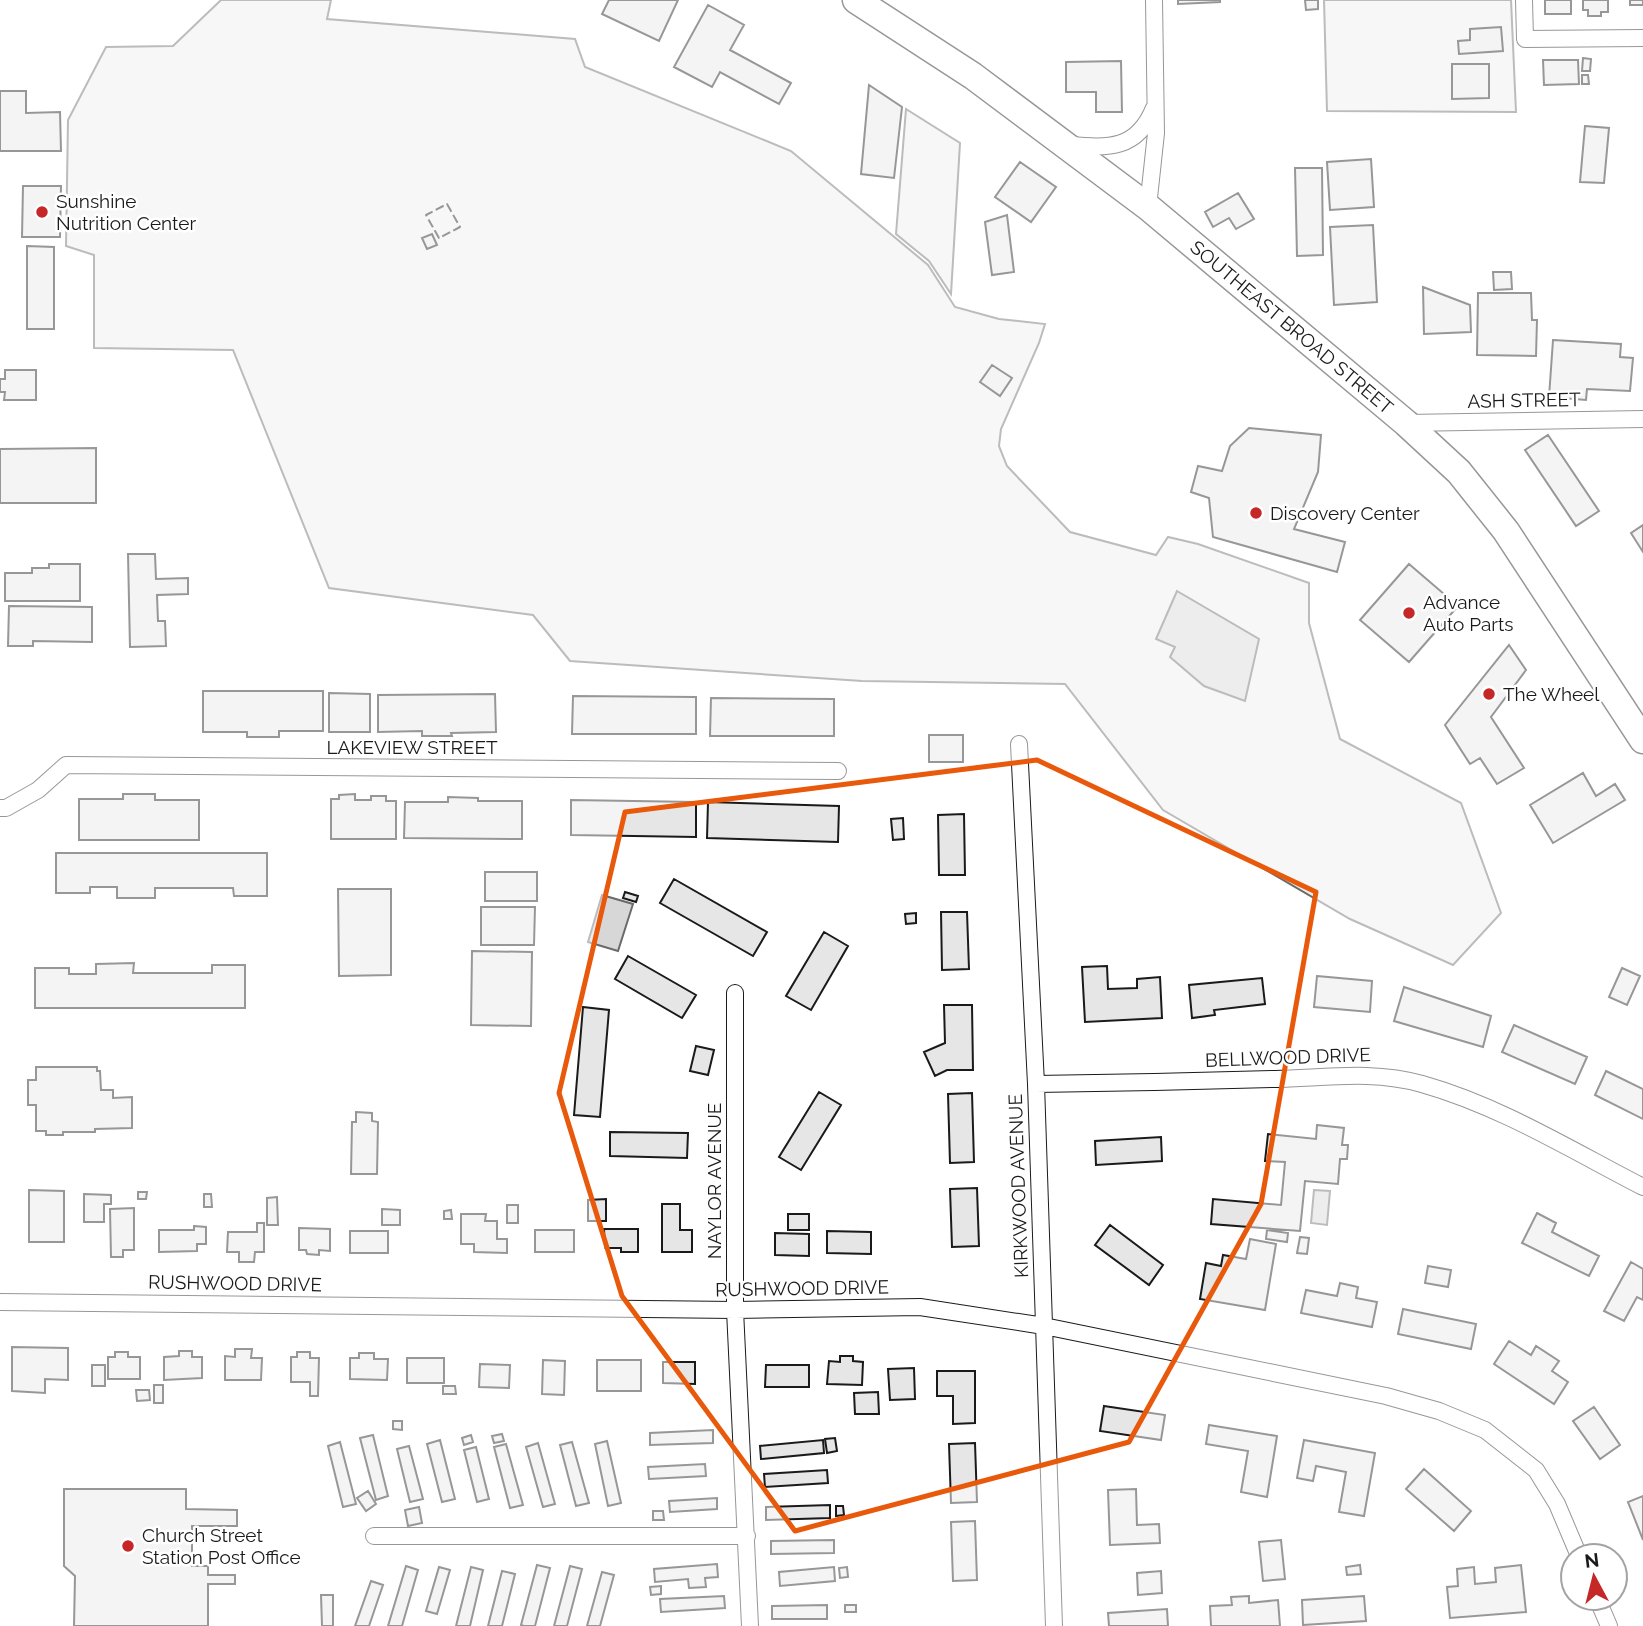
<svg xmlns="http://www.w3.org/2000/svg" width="1643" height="1626" viewBox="0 0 1643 1626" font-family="Raleway,sans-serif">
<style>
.green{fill:#ededed;stroke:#6a6a6a;stroke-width:2}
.water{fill:#d7d7d7;stroke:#6a6a6a;stroke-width:2}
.building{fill:#e6e6e6;stroke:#1a1a1a;stroke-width:2}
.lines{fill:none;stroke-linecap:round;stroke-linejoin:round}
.minor-casing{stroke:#1a1a1a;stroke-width:18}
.primary-casing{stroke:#1a1a1a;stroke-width:29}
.minor{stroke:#fff;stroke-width:16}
.primary{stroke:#fff;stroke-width:26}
.fence{stroke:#1a1a1a;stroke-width:2;stroke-dasharray:9 3.5;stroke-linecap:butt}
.marked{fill:none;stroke:#e8590c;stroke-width:5;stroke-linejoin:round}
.poi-dot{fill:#c62828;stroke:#fff;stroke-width:2.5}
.labels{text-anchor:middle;stroke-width:5;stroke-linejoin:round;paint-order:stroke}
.poi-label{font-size:19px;fill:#1a1a1a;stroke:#fff;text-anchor:start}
.street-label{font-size:19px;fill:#1a1a1a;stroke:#fff}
</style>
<rect width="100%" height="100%" fill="#fff"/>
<!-- green -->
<path class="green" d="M221 0H331L327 19 575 39 585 67 791 151 928 265 955 307 999 319 1045 324 1039 343 1001 429 999 446 1007 466 1070 532 1156 555 1168 537 1198 544 1309 583V623L1340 739 1461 803 1501 913 1453 965 1350 919 1163 810 1065 684 862 681 570 661 533 615 329 588 233 350 94 348V255L66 246 68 120 106 47 173 46Z
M1324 0H1511L1516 112 1327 111Z
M906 109 960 143 951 294 929 261 896 234Z"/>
<!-- water -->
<path class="water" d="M1177 591 1259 639 1245 701 1204 686 1170 657 1175 647 1156 639Z
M602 895 633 904 618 951 588 942Z
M1314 1190 1330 1191 1327 1225 1311 1223Z"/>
<!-- building -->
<path class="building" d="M609 0H678L659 41 602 14Z
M1178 0H1220V2L1178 4Z
M1305 0H1318V9L1306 10Z
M1545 0H1571V14H1545Z
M1583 0H1608V12H1601V16H1588V10H1583Z
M1630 0H1643V5H1630Z
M708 5 744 25 730 50 791 83 779 104 720 72 712 87 674 67Z
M1501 27 1503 51 1459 54 1458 41 1470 40V29Z
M1583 58 1591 59 1590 71H1582Z
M1543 60H1578L1579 84 1544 85Z
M1121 61 1122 112H1096V92H1066V62Z
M1452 64H1489V98L1452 99Z
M1582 75H1588L1589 84H1582Z
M869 85 902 107 894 178 861 174Z
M0 91H26V113L60 112 61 151H0Z
M1585 126 1609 128 1604 183 1580 182Z
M1371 159 1374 207 1330 210 1327 162Z
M1020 162 1056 187 1031 222 995 197Z
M1295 168H1322L1323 255 1297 256Z
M23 186H61L60 237H22Z
M1238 193 1254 219 1236 229 1229 218 1213 227 1205 212Z
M1007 215 1014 272 992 275 985 222Z
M1373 225 1377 302 1334 305 1330 227Z
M432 234 437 245 427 249 422 238Z
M27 246 54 247V329H27Z
M1493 272H1511L1512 289 1494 290Z
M1423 287 1470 305 1471 332 1424 334Z
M1478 293H1531L1532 320H1537L1536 356 1477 355Z
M1553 340 1621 344 1620 357 1633 358 1630 391 1587 389 1586 400 1549 397Z
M992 365 1012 378 1000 396 980 382Z
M5 370H36V400H4L5 392H0V379H5Z
M1249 428 1321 435 1318 472 1294 529 1345 542 1337 572 1213 537 1209 498 1191 492 1198 466 1222 471 1230 446Z
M1548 435 1599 511 1576 526 1525 450Z
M96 448V503H0V449Z
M1643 525V552L1631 533Z
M128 554H155L156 579 188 578V594L157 595 158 621H165L166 646 130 647Z
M49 564H80V601H5V573H32V568H49Z
M1409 564 1458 606 1409 662 1360 620Z
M9 606 92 607V642L33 641V646H8Z
M1509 645 1526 670 1491 717 1524 768 1497 784 1480 758 1470 764 1445 725Z
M203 691H323V731H279V737H247V732H203Z
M329 693 370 694V732H329Z
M495 694 496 732 451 733 452 736H422V731L378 732V695Z
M573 696 696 697V734H572Z
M711 698 834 699V736H710Z
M929 735H963V762H929Z
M1583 773 1596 796 1615 784 1625 800 1553 843 1530 805Z
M123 794H155V800H199V840H79V799H123Z
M355 794V800H371V796H386V801H396V839H331V799H339V795Z
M448 797 478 798V801H522V839L404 838 405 802H448Z
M571 800 696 802V837L571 835Z
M708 802 839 806 838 842 707 838Z
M964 814 965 875H939L938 815Z
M903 818 904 839 893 840 891 819Z
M56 853H267V896H234L233 888H155V898H117V887H90V893H56Z
M485 872H537V901H485Z
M674 879 767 932 753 956 660 903Z
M338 889H391V975L339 976Z
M625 892 638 896 636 902 623 898Z
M481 907H535L534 945H481Z
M941 912H967L969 969 942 970Z
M916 913V923L906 924 905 914Z
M824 932 848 946 811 1010 786 996Z
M472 951 532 952 531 1026 471 1025Z
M628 956 696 995 682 1018 615 979Z
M134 963 133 973H212V965H245V1008H35V968H69V974H96V964Z
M1107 966 1108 989 1137 988V979L1160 977 1162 1018 1085 1022 1082 967Z
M1622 968 1640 976 1627 1005 1609 997Z
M1317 976 1372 981 1370 1012 1314 1007Z
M1262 978 1265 1004 1214 1010 1215 1015 1192 1018 1189 985Z
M1404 987 1491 1016 1483 1047 1394 1021Z
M944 1005H972L973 1070H947L935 1076 924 1052 945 1043Z
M583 1007 609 1010 600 1117 574 1115Z
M1514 1025 1587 1057 1575 1084 1502 1052Z
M696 1046 714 1050 708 1075 690 1071Z
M36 1067H97V1071H100L101 1090H113V1098L132 1097V1128L95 1129V1132H63V1135H46V1131H36V1105H28V1080H36Z
M1606 1071 1643 1089V1119L1595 1095Z
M819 1092 841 1105 801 1170 779 1157Z
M972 1093 974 1162 950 1163 948 1094Z
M356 1112 372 1113V1121L378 1122 377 1174H351L352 1122H356Z
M1317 1125 1344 1128 1342 1145H1348L1347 1159H1340L1338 1184 1305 1181 1300 1231 1211 1224 1213 1199 1281 1205 1285 1162 1265 1161 1268 1134 1316 1139Z
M610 1132 688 1133 687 1158 610 1156Z
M1161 1137 1162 1161 1096 1165 1095 1141Z
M977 1188 979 1246 952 1247 950 1189Z
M29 1190 64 1191V1242H29Z
M138 1192H147L146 1199H138Z
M84 1194 111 1195V1204H104V1222H84Z
M204 1194H211L212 1207H204Z
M277 1197 278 1225H267V1198Z
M606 1199V1221H588V1200Z
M662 1204H680V1230H692V1252H662Z
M507 1205H518V1223H507Z
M134 1208V1250H123V1257H111L110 1209Z
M382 1209 400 1210V1225H382Z
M451 1210 452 1219H444V1211Z
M1537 1213 1556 1223 1552 1232 1599 1256 1589 1276 1522 1243Z
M461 1214H486L485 1221H497V1239H507V1253L474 1252V1244H461Z
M788 1214H809V1230H788Z
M257 1223H264V1252H255L254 1262H239V1252H227L228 1232H257Z
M1110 1225 1163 1265 1149 1285 1095 1245Z
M194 1226 206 1227V1244H197V1251L159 1252V1230H194Z
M299 1228 330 1229V1251L319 1250V1255L307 1254 306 1250H299Z
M604 1229H638V1252H621V1248H605Z
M535 1230H574V1252H535Z
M1267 1230 1288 1233 1287 1242 1266 1239Z
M350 1231H388V1253H350Z
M827 1231 871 1232V1254L827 1253Z
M775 1233 809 1234V1256L775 1255Z
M1300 1237 1309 1238 1307 1254 1297 1253Z
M1250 1239 1276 1244 1265 1310 1200 1299 1206 1263 1221 1266 1223 1255 1246 1259Z
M1631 1262 1643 1269V1300L1637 1297 1624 1321 1604 1311Z
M1428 1266 1451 1270 1448 1287 1425 1283Z
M1340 1283 1358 1287 1356 1298 1377 1302 1372 1327 1301 1313 1306 1290 1337 1296Z
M1403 1309 1476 1324 1471 1349 1398 1334Z
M1509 1341 1531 1355 1536 1346 1559 1361 1552 1371 1568 1382 1554 1404 1494 1364Z
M12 1347 68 1348V1380L45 1379V1393L12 1391Z
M235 1349H252L251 1358H262L261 1380H225V1356L235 1357Z
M179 1351H192V1357H202V1378L164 1380V1357L179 1356Z
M115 1352H128V1357H140V1379H108V1357H115Z
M297 1352H310V1358H319L318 1396H310V1382H291V1357H297Z
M359 1353H374V1359H388L387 1380 350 1379V1358H359Z
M840 1356H853V1361L863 1362 862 1385 827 1384 829 1361 840 1362Z
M407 1358H444V1383H407Z
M543 1360 565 1361 564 1395 542 1394Z
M597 1360H641V1391H597Z
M663 1362H695V1384L663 1383Z
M480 1364 510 1365 509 1388 479 1387Z
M92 1365H105V1386H92Z
M766 1365H809V1387H765Z
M914 1368 915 1399 890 1400 888 1369Z
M937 1371H975V1423L953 1424V1396H937Z
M154 1385H163V1403H154Z
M443 1386H455L456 1394H443Z
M136 1390H149L150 1400 137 1401Z
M878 1392 879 1414H855L854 1393Z
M1104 1406 1165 1415 1161 1440 1100 1431Z
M1594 1407 1620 1445 1600 1459 1573 1421Z
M393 1421H402V1430L393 1429Z
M1209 1425 1277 1436 1267 1497 1241 1492 1248 1451 1206 1444Z
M713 1430V1443L650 1445V1433Z
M502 1434 504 1441 494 1443 492 1436Z
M373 1435 388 1496 376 1500 360 1438Z
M471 1435 473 1442 464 1445 462 1438Z
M835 1438 837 1451 827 1453 825 1439Z
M440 1440 455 1499 442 1502 427 1444Z
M823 1440 824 1453 761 1459 760 1446Z
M1304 1440 1375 1453 1364 1516 1339 1512 1346 1472 1316 1466 1313 1481 1297 1478Z
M607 1441 621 1503 608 1506 595 1444Z
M340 1442 356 1504 343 1507 328 1446Z
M572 1442 589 1503 576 1506 560 1445Z
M538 1443 555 1504 543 1507 526 1447Z
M975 1443 977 1502 951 1503 949 1444Z
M506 1444 523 1505 510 1508 494 1447Z
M409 1446 423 1499 410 1502 397 1449Z
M476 1447 489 1499 477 1502 464 1450Z
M705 1464 706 1476 649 1479 648 1467Z
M1424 1469 1471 1511 1454 1531 1406 1489Z
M827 1470 828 1483 765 1487 764 1474Z
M64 1489H186V1509L237 1510V1526H192V1566H208V1575H235V1584H208V1626H74L75 1576 64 1566Z
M1136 1489 1137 1525 1159 1524 1160 1543 1110 1545 1108 1490Z
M368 1491 376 1504 366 1511 357 1498Z
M1643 1496V1540L1628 1502Z
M717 1498V1509L670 1512 669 1501Z
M830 1505V1518L766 1520V1507Z
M836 1506H843L844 1515 836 1516Z
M419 1507 422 1523 408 1526 405 1510Z
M653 1511H663L664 1520H653Z
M975 1521 977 1580 953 1581 951 1522Z
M834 1540V1553L771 1554V1541Z
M1281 1540 1285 1579 1263 1581 1259 1542Z
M717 1564 718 1577 705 1578 706 1587 689 1588 688 1579 655 1582 654 1569Z
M537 1565 550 1568 535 1626H524L521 1625Z
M1360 1565 1361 1574 1347 1575 1346 1567Z
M1521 1565 1526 1612 1450 1618 1447 1587 1458 1586 1457 1569 1474 1567 1475 1584 1496 1582 1495 1568Z
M406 1566 418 1570 402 1626H388Z
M570 1566 582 1569 567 1626H554Z
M439 1567 450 1570 437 1614 426 1611Z
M471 1567 483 1570 470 1626H456Z
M834 1567 835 1581 780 1586 779 1572Z
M847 1567 848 1577 840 1578 839 1568Z
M502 1571 515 1574 502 1626H488Z
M1161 1571 1162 1593 1138 1595 1137 1573Z
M602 1572 614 1575 600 1626H587Z
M371 1581 383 1585 369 1626H355Z
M661 1586V1594L651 1595 650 1587Z
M321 1595H333V1626H322Z
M724 1596 725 1608 661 1612 660 1599Z
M1249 1596V1603L1278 1600 1280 1626H1211L1210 1606 1232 1605 1231 1597Z
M1364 1596 1366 1621 1303 1625 1302 1600Z
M827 1605V1619H772V1606Z
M845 1605H856V1612H845Z
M1167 1609 1168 1626H1109L1108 1613Z"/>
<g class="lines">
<!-- minor casing -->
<g class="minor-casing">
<path id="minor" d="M1524 0 1525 39 1643 38
M1069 145C1109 148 1137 150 1154 108
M1148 207 1156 133 1154 0
M1406 423 1643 419
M1019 744 1036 1084 1054 1626
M0 808H6L38 790 66 765 838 771
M735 993V1310L750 1626
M1036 1084C1116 1083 1195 1081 1275 1079 1325 1078 1373 1070 1422 1084 1500 1106 1571 1150 1643 1187
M0 1302 735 1310 920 1307 1044 1326 1386 1396 1439 1411 1485 1430 1536 1470 1557 1504 1579 1556
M374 1536H747
M1597 1598 1609 1626"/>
</g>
<!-- primary casing -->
<g class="primary-casing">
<path id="primary" d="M856 0 973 76 1148 207 1406 423 1459 472 1506 531 1643 740"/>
</g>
<!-- minor -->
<use href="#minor" class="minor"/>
<!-- primary -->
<use href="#primary" class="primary"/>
<!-- fence -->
<path class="fence" d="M447 204 460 227 439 238 426 215Z"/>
</g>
<!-- marked area -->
<path d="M0 0H1643V1626H0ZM1037 760 1316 892 1261 1204 1129 1442 795 1531 622 1296 559 1093 625 812Z" fill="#fff" fill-opacity=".55" fill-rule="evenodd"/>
<path class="marked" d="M1037 760 1316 892 1261 1204 1129 1442 795 1531 622 1296 559 1093 625 812Z"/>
<!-- markers -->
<g class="poi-dot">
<circle cx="42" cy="212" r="7"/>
<circle cx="1256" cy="513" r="7"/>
<circle cx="1409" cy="613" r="7"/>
<circle cx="1489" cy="694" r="7"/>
<circle cx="128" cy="1546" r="7"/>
</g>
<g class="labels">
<!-- poi labels -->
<g class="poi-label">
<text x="56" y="208">Sunshine<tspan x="56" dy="22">Nutrition Center</tspan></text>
<text x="1270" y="520">Discovery Center</text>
<text x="1423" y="609">Advance<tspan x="1423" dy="22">Auto Parts</tspan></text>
<text x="1503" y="701">The Wheel</text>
<text x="142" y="1542">Church Street<tspan x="142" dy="22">Station Post Office</tspan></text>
</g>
<!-- street labels -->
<g class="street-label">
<text transform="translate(1292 327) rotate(40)" y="7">SOUTHEAST BROAD STREET</text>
<text transform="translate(1524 400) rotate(-1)" y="7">ASH STREET</text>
<text x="412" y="754">LAKEVIEW STREET</text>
<text transform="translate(1288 1057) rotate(-2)" y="7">BELLWOOD DRIVE</text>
<text transform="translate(714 1181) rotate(-90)" y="7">NAYLOR AVENUE</text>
<text transform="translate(1018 1186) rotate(-92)" y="7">KIRKWOOD AVENUE</text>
<text transform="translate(235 1283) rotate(1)" y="7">RUSHWOOD DRIVE</text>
<text transform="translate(802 1288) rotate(-1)" y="7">RUSHWOOD DRIVE</text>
</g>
</g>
<!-- north arrow -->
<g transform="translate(1594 1577) rotate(353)"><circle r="33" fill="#ffffff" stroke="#a3a3a3" stroke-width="2"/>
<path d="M0-5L12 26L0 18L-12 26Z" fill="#c62828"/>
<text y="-10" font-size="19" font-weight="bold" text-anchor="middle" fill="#1a1a1a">N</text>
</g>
</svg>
